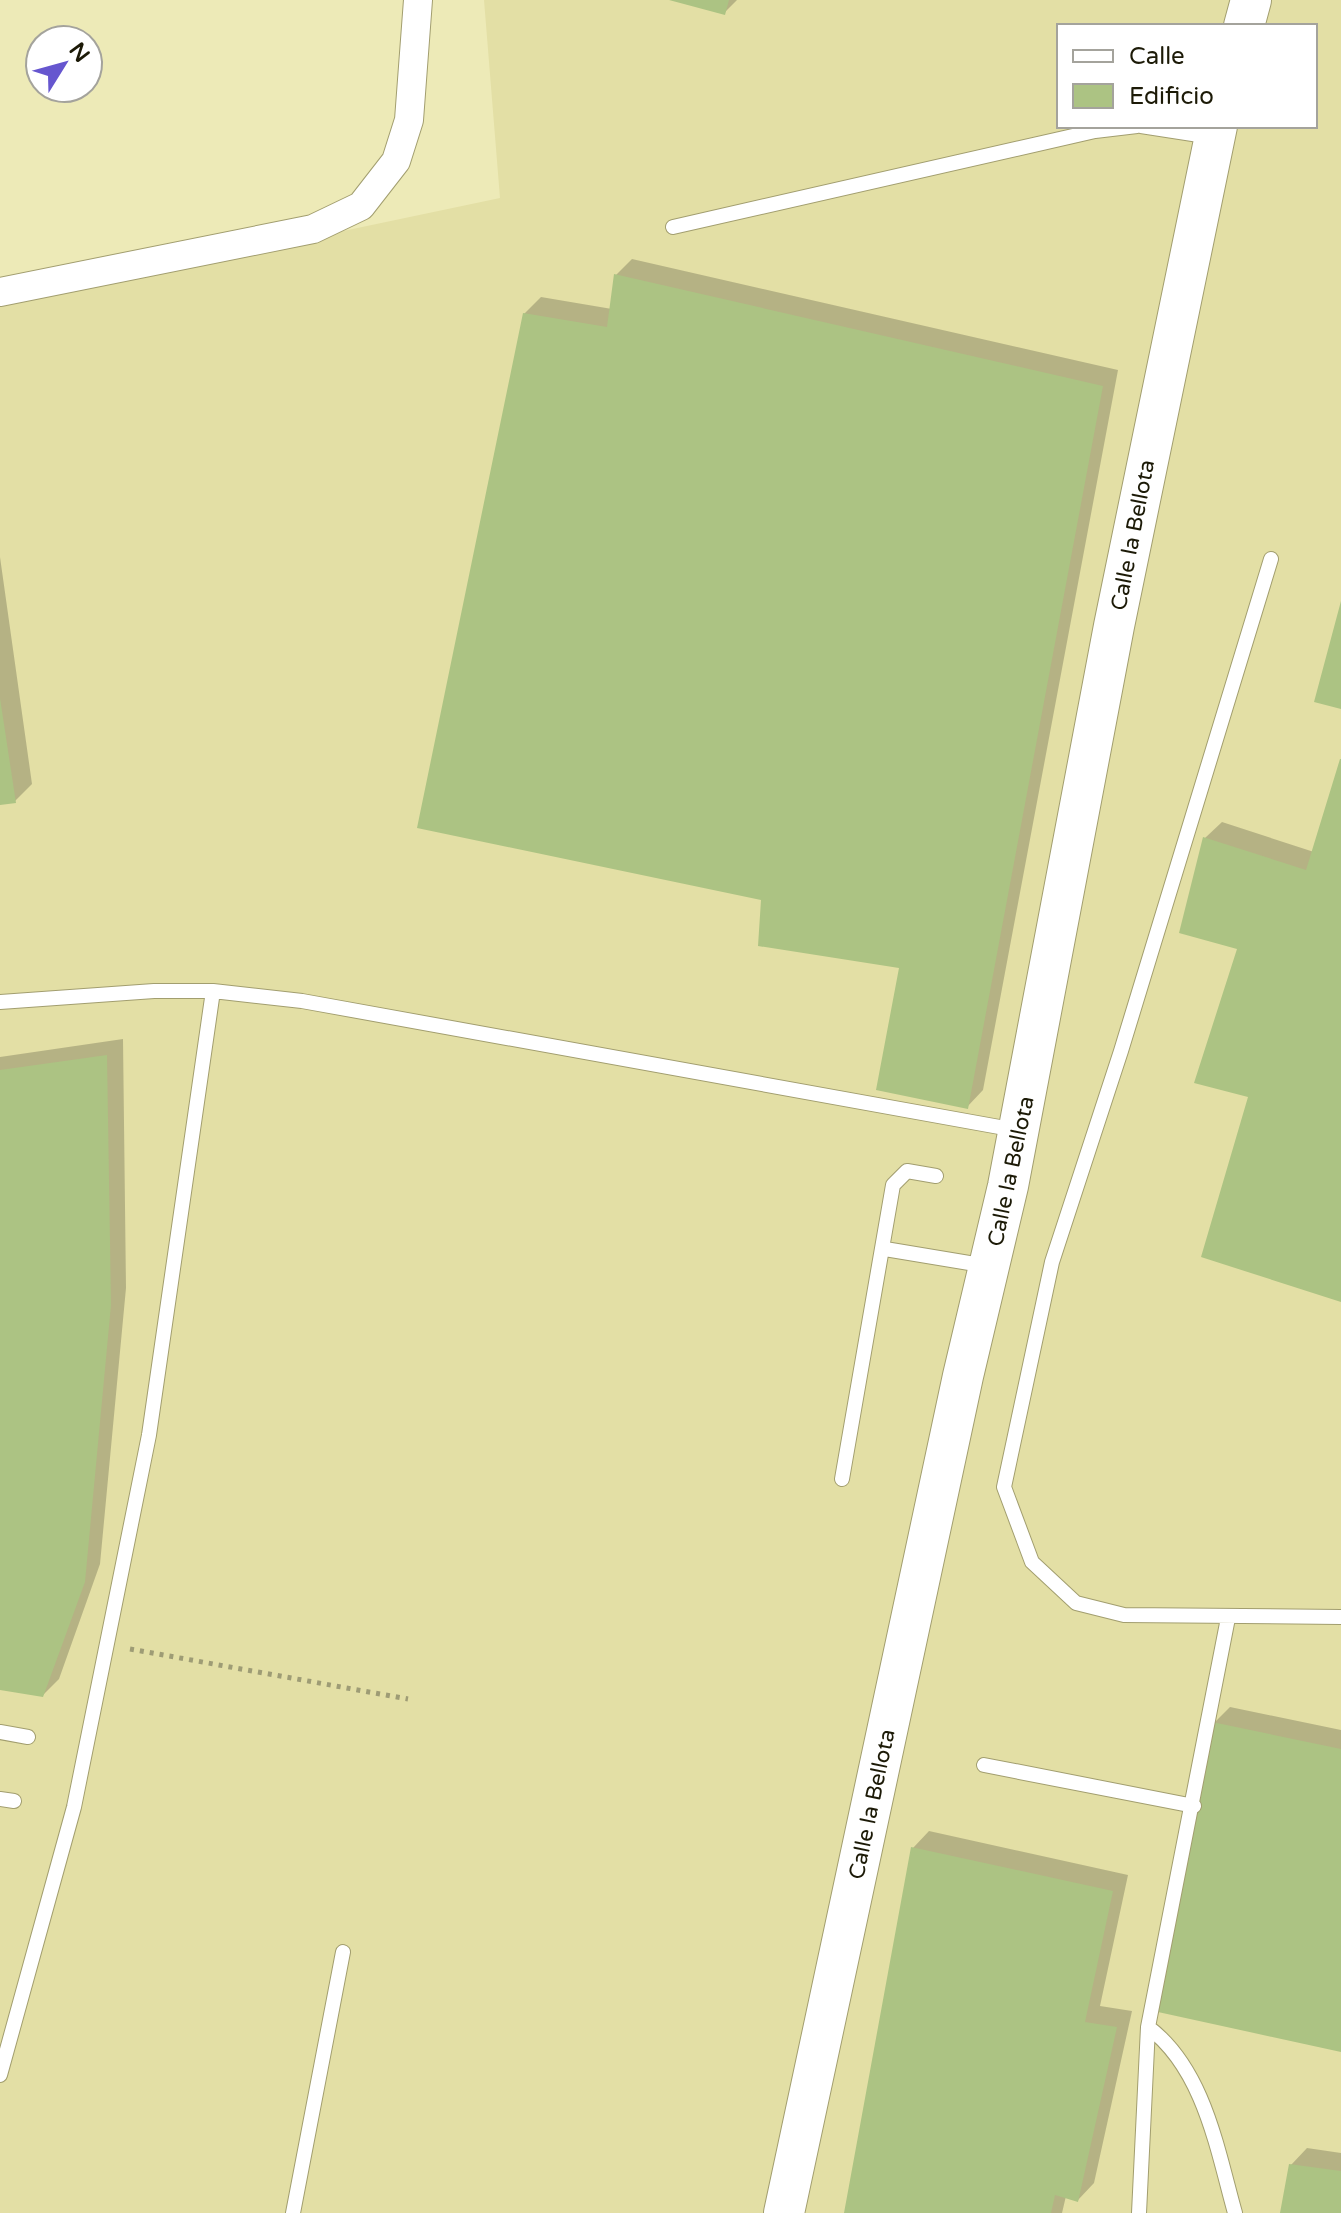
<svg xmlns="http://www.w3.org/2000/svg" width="1341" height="2213" viewBox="0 0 1341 2213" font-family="'Varela Round',sans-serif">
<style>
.built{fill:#e3dfa5;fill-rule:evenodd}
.shadow{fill:#0003}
.building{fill:#acc383}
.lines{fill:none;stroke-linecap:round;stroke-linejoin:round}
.lane-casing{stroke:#a29e6f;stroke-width:16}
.street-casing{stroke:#a29e6f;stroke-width:30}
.secondary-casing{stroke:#a29e6f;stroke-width:42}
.path{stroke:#9e9c75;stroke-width:5;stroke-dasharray:4 6;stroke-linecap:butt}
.lane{stroke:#fff;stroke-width:14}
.street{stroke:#fff;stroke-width:28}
.secondary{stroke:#fff;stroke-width:40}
.labels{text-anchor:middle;stroke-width:6;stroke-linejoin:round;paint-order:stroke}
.street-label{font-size:22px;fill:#1c1a07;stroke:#fff}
</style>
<rect width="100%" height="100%" fill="#edeab7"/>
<!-- built -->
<path class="built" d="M484 0H1341V2213H0V303L500 198ZM1059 26H1315V126H1059Z"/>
<!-- shadow -->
<path class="shadow" d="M672 0H737L724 13Z
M632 259 1118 370 983 1090 967 1107 901 966 763 898 524 314 541 297 612 309 616 275Z
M0 557 32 784 15 801 0 803Z
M1341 764V1299L1251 1095 1240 948 1205 838 1222 822 1314 852Z
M123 1039 126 1288 100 1564 59 1679 43 1695 0 1688V1057Z
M1230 1707 1341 1730V2050L1214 1723Z
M929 1831 1128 1875 1100 2006 1132 2011 1094 2183 1078 2200 1066 2196 1062 2213H846L913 1848Z
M1307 2148 1341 2153V2213H1282L1291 2165Z"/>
<!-- building -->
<path class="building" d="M669 0H729L725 15Z
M614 274 1103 386 968 1109 876 1090 899 968 758 946 761 900 417 828 523 313 607 327Z
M1341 601V709L1314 702Z
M0 698 16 803 0 805Z
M1340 759H1341V1302L1201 1257 1248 1097 1194 1083 1237 949 1179 933 1203 837 1306 870Z
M107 1055 111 1305 85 1582 43 1697 0 1690V1070Z
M1212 1722 1341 1749V2052L1158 2012Z
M911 1847 1113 1891 1085 2022 1117 2027 1078 2202 1055 2195 1051 2213H844Z
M1289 2164 1341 2171V2213H1280Z"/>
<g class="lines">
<!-- lane casing -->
<g class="lane-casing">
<path id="lane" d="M1141 126 1212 137
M673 227 1095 131 1137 126
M1271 559 1121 1051 1052 1262 1004 1487 1032 1562 1076 1603 1124 1615 1341 1617
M213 991 302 1001 1016 1130
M0 1002 154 991H213L149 1435 74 1807 0 2075
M885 1249 987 1266
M842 1479 893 1185 907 1171 936 1176
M1228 1618 1148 2027C1204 2069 1217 2149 1235 2213
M0 1732 28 1737
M984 1765 1194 1806
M0 1799 14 1801
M293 2213 343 1952
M1139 2213 1148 2027"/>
</g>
<!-- street casing -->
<g class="street-casing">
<path id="street" d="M0 292 313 229 361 206 396 161 409 120 418 0"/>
</g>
<!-- secondary casing -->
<g class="secondary-casing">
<path id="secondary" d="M1244 26 1251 0
M784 2213 963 1376 1008 1186 1114 626 1217 126"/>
</g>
<!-- path -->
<path class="path" d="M130 1649 408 1699"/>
<!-- lane -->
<use href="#lane" class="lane"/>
<!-- street -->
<use href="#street" class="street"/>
<!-- secondary -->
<use href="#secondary" class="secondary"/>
</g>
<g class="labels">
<!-- street labels -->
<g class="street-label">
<text transform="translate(1132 535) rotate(-79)" y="8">Calle la Bellota</text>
<text transform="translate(1010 1171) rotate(-78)" y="8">Calle la Bellota</text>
<text transform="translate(871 1804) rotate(-78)" y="8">Calle la Bellota</text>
</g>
</g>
<!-- legend -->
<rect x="1057" y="24" width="260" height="104" fill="#ffffff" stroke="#a4a39c" stroke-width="2"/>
<rect x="1073" y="50" width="40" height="12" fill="#ffffff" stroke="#a4a39c" stroke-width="2"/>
<text x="1129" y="64" font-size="24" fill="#1c1a07">Calle</text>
<rect x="1073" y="84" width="40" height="24" fill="#acc383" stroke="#a4a39c" stroke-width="2"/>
<text x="1129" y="104" font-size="24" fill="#1c1a07">Edificio</text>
<!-- north arrow -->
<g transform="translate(64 64) rotate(53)"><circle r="38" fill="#ffffff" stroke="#a4a39c" stroke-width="2"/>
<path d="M0-6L14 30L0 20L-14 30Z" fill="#6656cf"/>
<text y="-12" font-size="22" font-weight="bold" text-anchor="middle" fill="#1c1a07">N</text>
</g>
</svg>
